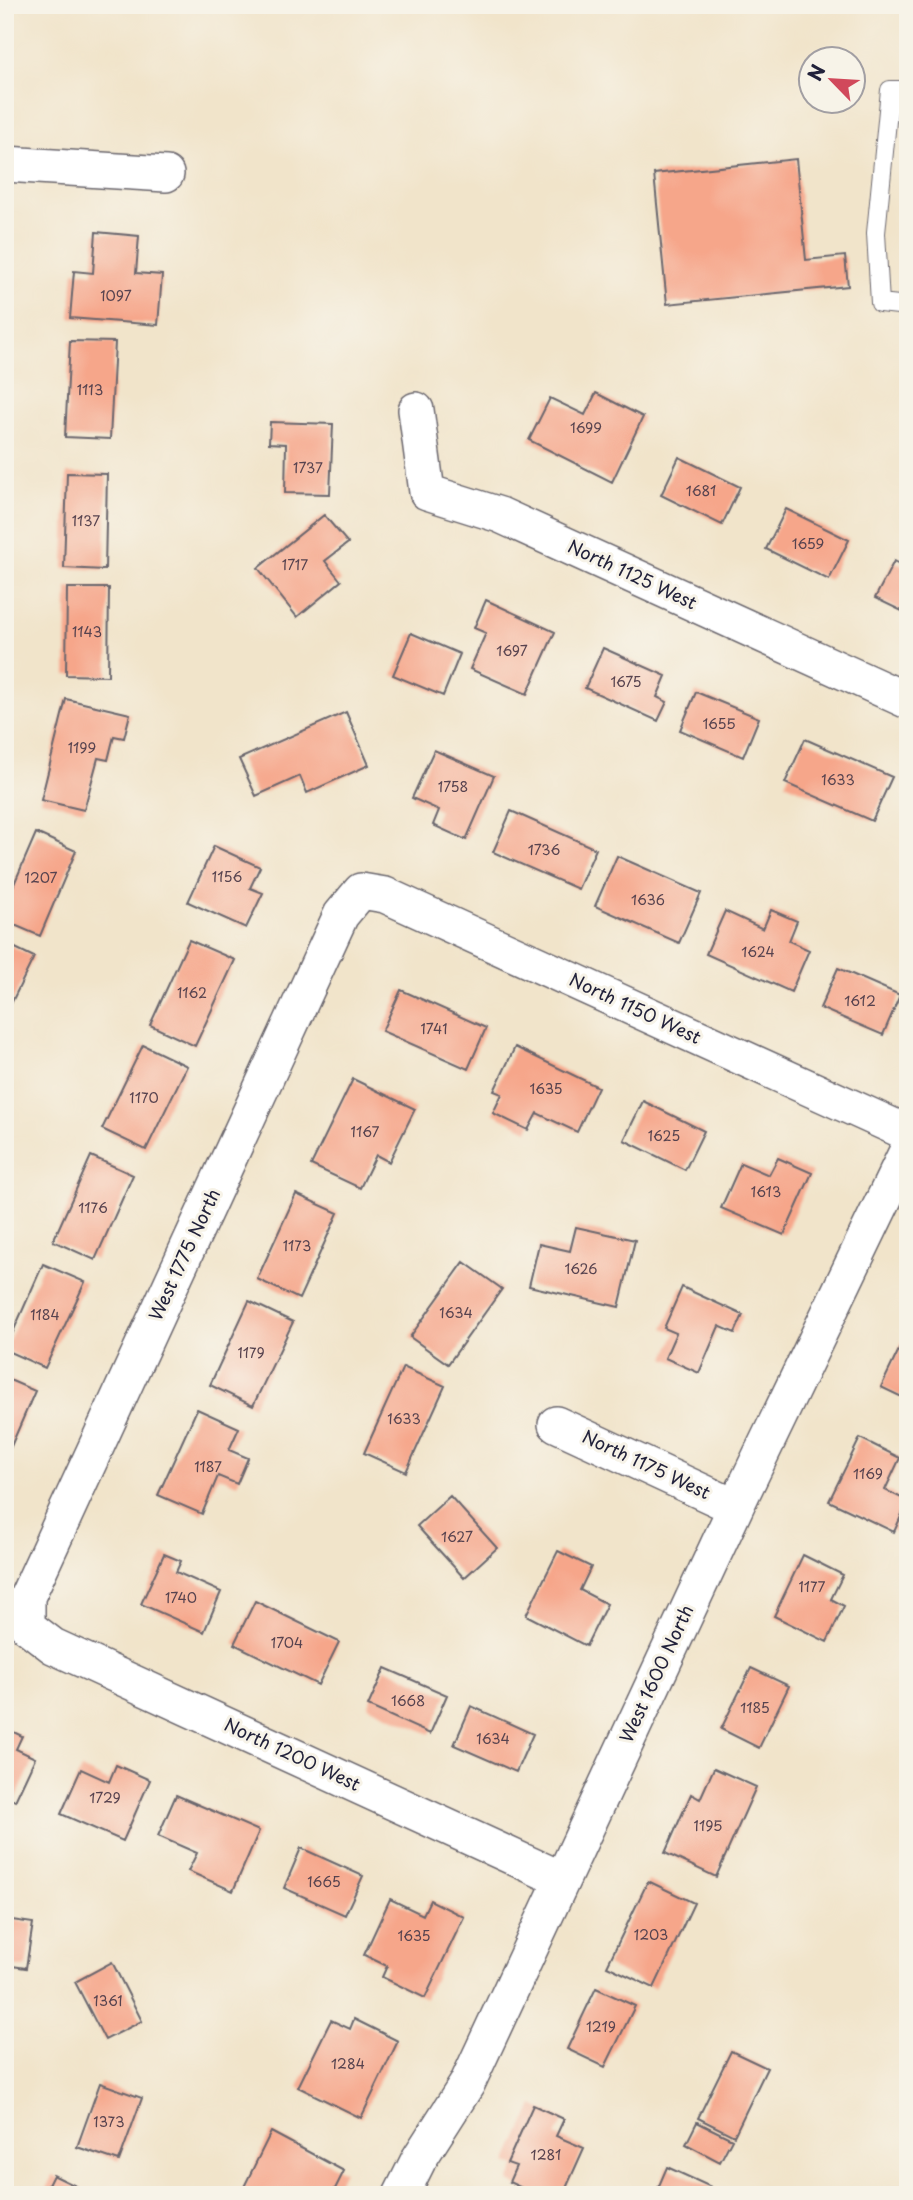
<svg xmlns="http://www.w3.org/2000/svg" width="913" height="2200" viewBox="0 0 913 2200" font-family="'Playpen Sans',sans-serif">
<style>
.building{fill:#f6a68a}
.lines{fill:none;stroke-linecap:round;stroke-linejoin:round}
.lane-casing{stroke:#6a666d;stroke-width:20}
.street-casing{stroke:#6a666d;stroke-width:38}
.lane{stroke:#fff;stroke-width:18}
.street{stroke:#fff;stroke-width:35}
.labels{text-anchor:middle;stroke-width:6;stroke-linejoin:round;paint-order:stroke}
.number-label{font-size:14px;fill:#57434f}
.street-label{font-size:18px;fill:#22223b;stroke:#f7f3e8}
</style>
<rect width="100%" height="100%" fill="#f7f3e8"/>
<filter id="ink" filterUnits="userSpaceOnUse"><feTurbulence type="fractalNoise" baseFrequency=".0143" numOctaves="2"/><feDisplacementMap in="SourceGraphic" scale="14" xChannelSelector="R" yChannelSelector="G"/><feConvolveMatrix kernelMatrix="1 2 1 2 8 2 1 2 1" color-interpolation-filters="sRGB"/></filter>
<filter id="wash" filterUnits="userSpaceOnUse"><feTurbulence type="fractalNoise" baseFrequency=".00686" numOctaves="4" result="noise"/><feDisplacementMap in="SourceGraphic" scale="28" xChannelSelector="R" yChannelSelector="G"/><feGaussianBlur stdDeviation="1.57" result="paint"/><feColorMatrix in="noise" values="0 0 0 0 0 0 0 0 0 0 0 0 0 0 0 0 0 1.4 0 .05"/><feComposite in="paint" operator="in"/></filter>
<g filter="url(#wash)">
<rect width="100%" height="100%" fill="#f1e4ca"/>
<g id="blocks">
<!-- building -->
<path class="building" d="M796 159 806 260 845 256 848 286 667 304 654 174Z
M96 232 139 236 136 273 162 275 158 325 70 318 74 271 93 273Z
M70 341 115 342 110 439 65 437Z
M596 393 643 417 612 482 529 440 550 398 585 415Z
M270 422 333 424 330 494 285 493 286 444 269 443Z
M679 457 740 487 722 525 661 495Z
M67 473 107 474 105 570 64 568Z
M786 509 849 540 829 580 766 549Z
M324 515 348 543 325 561 341 581 297 617 258 568Z
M894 561 908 568V614L875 598Z
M67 588H109L108 676 66 675Z
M486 600 555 632 527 694 470 669 486 633 474 628Z
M411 633 460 654 443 696 393 675Z
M603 648 666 676 657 697 667 702 658 721 585 688Z
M696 692 759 718 743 757 680 730Z
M66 699 130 714 124 738 114 736 108 760 98 758 84 810 41 800Z
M346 712 369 765 307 793 300 776 256 796 239 759Z
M805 739 892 777 872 821 785 783Z
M434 750 494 776 466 840 433 825 439 810 412 798Z
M511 811 596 849 578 889 493 852Z
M36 833 76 851 40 936 5 921V905Z
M214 846 260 867 250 888 263 893 246 928 188 902Z
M617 856 701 893 679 943 595 906Z
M771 910 797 921 789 941 809 950 791 992 706 954 725 911 763 929Z
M189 940 235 960 195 1046 150 1025Z
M5 943 34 957 5 1016Z
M838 968 900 995 883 1035 820 1008Z
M401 990 486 1028 468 1069 382 1031Z
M143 1045 187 1066 146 1150 102 1129Z
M515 1047 598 1087 577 1132 537 1113 528 1130 493 1113 502 1094 494 1091Z
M353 1079 415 1109 389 1162 376 1155 360 1188 311 1165Z
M643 1101 704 1131 685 1170 624 1140Z
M91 1156 133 1175 95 1260 53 1241Z
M778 1158 812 1173 784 1235 721 1208 741 1163 769 1175Z
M296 1194 338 1213 299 1299 257 1279Z
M576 1227 635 1240 619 1307 529 1286 539 1244 570 1251Z
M464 1262 502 1289 448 1364 410 1337Z
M43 1264 85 1282 45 1368 5 1350Z
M682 1287 743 1315 735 1333 719 1326 699 1373 665 1358 676 1333 664 1328Z
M249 1301 293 1322 253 1406 210 1385Z
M908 1331V1400L881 1387Z
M403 1367 445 1386 406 1472 364 1453Z
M5 1378 35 1391 5 1460Z
M197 1409 239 1428 229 1450 248 1458 237 1484 218 1476 202 1514 158 1495Z
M860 1438 900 1458 885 1490 908 1501 894 1532 829 1501Z
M450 1496 497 1548 464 1578 417 1526Z
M558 1551 591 1567 580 1590 607 1604 586 1646 526 1615Z
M164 1554 181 1561 176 1572 221 1592 204 1632 141 1604Z
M803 1555 843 1575 831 1599 844 1606 827 1642 774 1616Z
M255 1601 339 1642 318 1685 234 1644Z
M385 1668 447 1695 430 1734 368 1706Z
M751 1668 789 1686 759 1748 721 1729Z
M471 1706 533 1734 516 1772 454 1745Z
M5 1728 22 1736 16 1749 35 1758 15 1801 5 1796Z
M116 1765 150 1780 123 1841 61 1814 81 1769 109 1782Z
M714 1768 756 1787 716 1877 665 1853 691 1794 700 1799Z
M176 1795 259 1831 233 1891 188 1871 197 1853 158 1836Z
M301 1848 363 1876 345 1915 284 1888Z
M648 1881 694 1903 654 1988 607 1966Z
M390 1899 423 1915 430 1900 464 1917 425 1998 382 1977 387 1966 364 1955Z
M5 1919 33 1923 26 1968 5 1965Z
M112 1962 142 2021 105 2040 75 1982Z
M596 1988 635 2006 605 2067 567 2049Z
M354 2019 398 2041 361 2118 298 2087 331 2020 350 2029Z
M731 2051 767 2068 734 2136 698 2118Z
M100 2083 142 2098 119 2161 77 2147Z
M533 2105 564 2119 556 2136 584 2148 563 2195H537L509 2182 516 2166 507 2163Z
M697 2122 732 2139 720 2162 686 2144Z
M271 2132 344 2171 332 2195H240Z
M667 2167 711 2187 708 2195H655Z
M53 2175 94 2195H43Z"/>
</g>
</g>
<g filter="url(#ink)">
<use href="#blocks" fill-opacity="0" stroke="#6a666d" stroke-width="2"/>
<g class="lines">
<!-- lane casing -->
<g class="lane-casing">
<path id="lane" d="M908 90H890L876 233 880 303 908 306"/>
</g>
<!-- street casing -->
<g class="street-casing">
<path id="street" d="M5 164 166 174
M416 410 427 492 500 515 908 701
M556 1424 735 1507
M561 1879 53 1646 27 1626V1597L341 915 361 891 385 895 908 1133
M401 2195 419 2159 467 2084 739 1500 908 1149"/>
</g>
<!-- lane -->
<use href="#lane" class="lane"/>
<!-- street -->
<use href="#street" class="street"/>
</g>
</g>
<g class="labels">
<!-- number labels -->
<g class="number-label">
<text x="116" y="301">1097</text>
<text x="90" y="395">1113</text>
<text x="586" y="433">1699</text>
<text x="308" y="473">1737</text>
<text x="701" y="496">1681</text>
<text x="86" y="526">1137</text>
<text x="808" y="549">1659</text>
<text x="295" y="570">1717</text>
<text x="87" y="637">1143</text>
<text x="512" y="656">1697</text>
<text x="626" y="687">1675</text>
<text x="719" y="729">1655</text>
<text x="82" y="753">1199</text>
<text x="838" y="785">1633</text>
<text x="453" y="792">1758</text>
<text x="544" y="855">1736</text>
<text x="227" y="882">1156</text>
<text x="41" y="883">1207</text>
<text x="648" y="905">1636</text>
<text x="758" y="957">1624</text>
<text x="192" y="998">1162</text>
<text x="860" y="1006">1612</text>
<text x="434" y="1034">1741</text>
<text x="546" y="1094">1635</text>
<text x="144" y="1103">1170</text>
<text x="365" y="1137">1167</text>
<text x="664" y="1141">1625</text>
<text x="766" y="1197">1613</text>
<text x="93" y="1213">1176</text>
<text x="297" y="1251">1173</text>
<text x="581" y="1274">1626</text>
<text x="456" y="1318">1634</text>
<text x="45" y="1320">1184</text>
<text x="251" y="1358">1179</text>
<text x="404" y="1424">1633</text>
<text x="208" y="1472">1187</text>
<text x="868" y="1479">1169</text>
<text x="457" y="1542">1627</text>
<text x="812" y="1592">1177</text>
<text x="181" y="1603">1740</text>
<text x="287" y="1648">1704</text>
<text x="408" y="1706">1668</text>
<text x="755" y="1713">1185</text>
<text x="493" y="1744">1634</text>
<text x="105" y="1803">1729</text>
<text x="708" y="1831">1195</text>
<text x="324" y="1887">1665</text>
<text x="651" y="1940">1203</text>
<text x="414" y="1941">1635</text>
<text x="108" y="2006">1361</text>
<text x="601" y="2032">1219</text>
<text x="348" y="2069">1284</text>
<text x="109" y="2127">1373</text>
<text x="546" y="2160">1281</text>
</g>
<!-- street labels -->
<g class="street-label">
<text transform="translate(632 575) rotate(25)" y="6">North 1125 West</text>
<text transform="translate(635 1009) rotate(25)" y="6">North 1150 West</text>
<text transform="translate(185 1255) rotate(-65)" y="6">West 1775 North</text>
<text transform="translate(646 1465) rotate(25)" y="6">North 1175 West</text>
<text transform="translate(657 1674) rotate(-65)" y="6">West 1600 North</text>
<text transform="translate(292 1755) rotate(25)" y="6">North 1200 West</text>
</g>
</g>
<!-- margin -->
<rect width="913" height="2200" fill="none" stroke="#f7f3e8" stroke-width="28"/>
<!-- north arrow -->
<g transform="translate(832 80) rotate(295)"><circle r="33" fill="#f7f3e8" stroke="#a29fa3" stroke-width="2"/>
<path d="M0-5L12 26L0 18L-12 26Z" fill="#d1495b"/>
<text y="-10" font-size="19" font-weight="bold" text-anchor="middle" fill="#22223b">N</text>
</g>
</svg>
